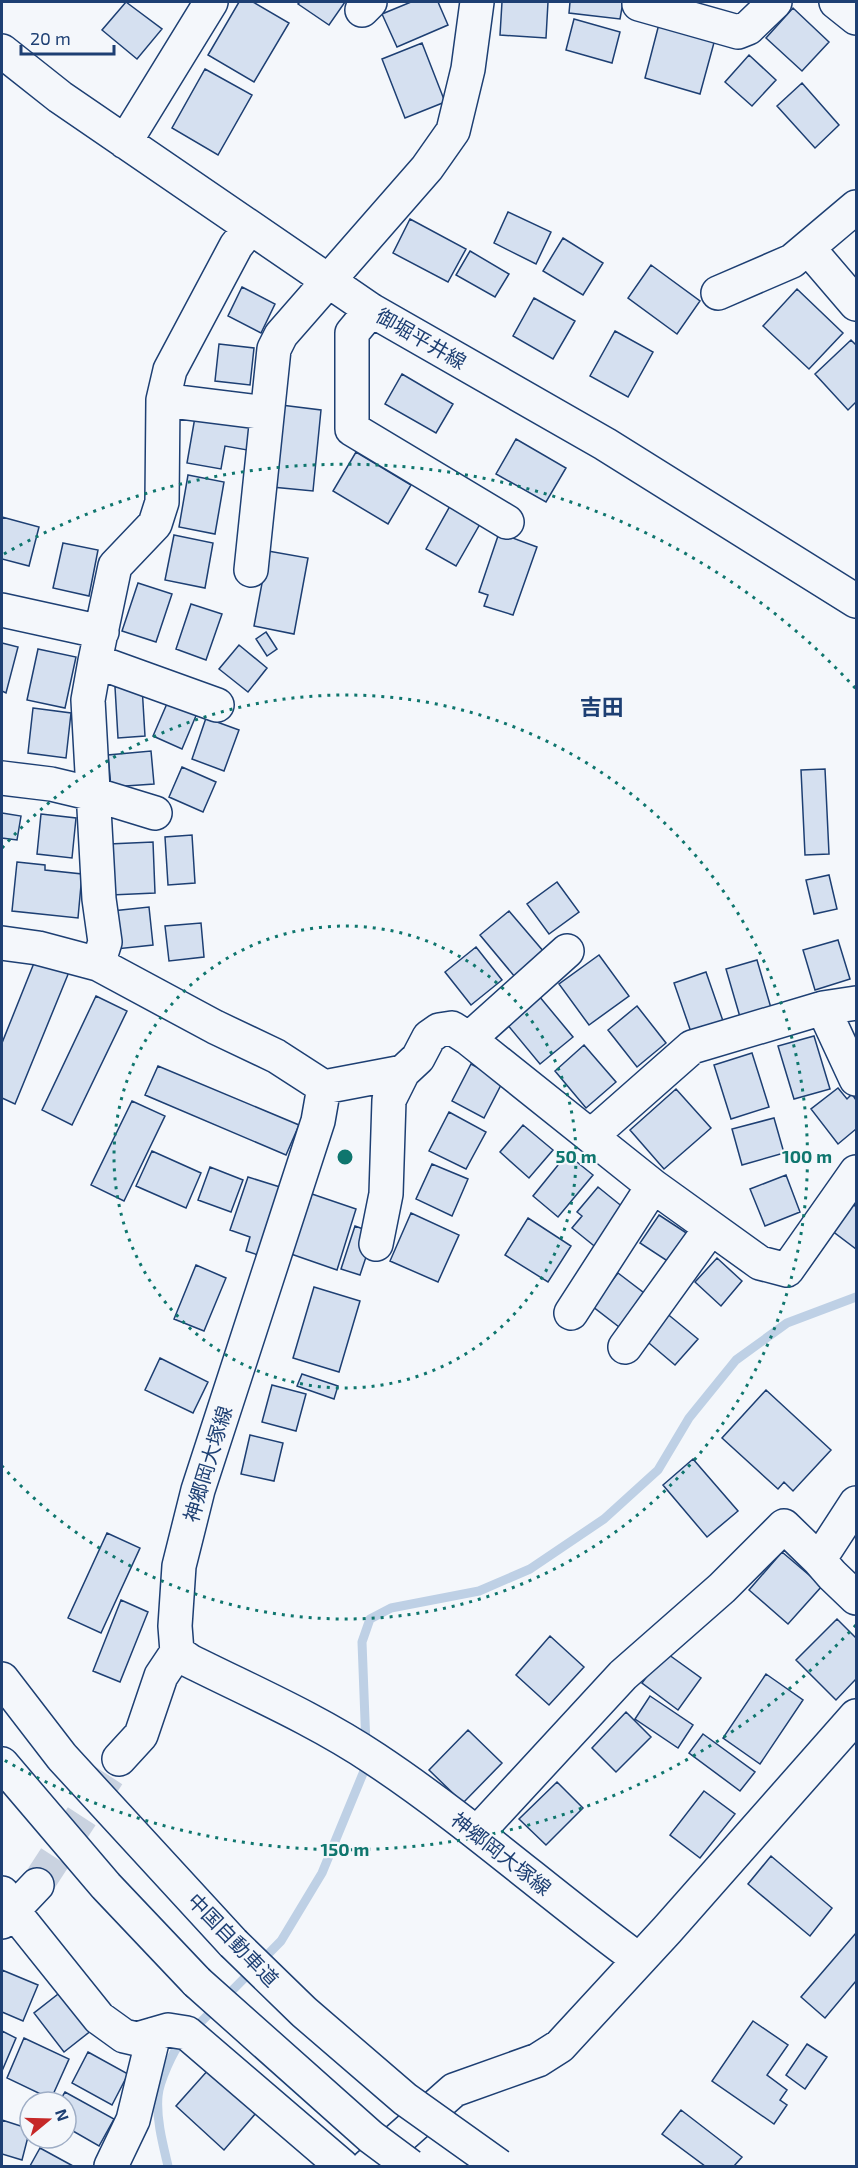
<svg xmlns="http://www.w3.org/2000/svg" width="858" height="2168" viewBox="0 0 858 2168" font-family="'Exo 2','Noto Sans JP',sans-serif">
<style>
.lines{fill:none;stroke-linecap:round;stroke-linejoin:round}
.stream{stroke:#bed0e5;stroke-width:9}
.building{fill:#d5e0f0;stroke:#1d3f73;stroke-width:1.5}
.minor-tunnel{stroke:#c9d2e0;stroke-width:33;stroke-dasharray:33 16;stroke-linecap:butt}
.minor-casing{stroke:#1d3f73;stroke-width:36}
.highway-casing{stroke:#1d3f73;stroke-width:36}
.minor{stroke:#f4f7fb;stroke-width:33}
.highway{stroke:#f4f7fb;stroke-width:33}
.highway-bridge-casing{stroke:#1d3f73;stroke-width:36;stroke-linecap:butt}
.highway-bridge{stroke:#f4f7fb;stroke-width:33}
.ring{fill:none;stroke:#0f766e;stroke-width:3;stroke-dasharray:3 6}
.labels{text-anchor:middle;stroke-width:4.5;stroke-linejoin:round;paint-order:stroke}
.street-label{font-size:20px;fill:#1d3f73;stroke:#f4f7fb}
.quarter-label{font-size:22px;font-weight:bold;fill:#1d3f73;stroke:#f4f7fb}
.centre{fill:#0f766e;stroke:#f4f7fb;stroke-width:3}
.ring-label{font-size:18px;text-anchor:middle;font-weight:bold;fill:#0f766e;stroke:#f4f7fb;stroke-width:4.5;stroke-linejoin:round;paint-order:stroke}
</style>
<rect width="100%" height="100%" fill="#f4f7fb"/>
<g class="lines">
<!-- stream -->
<path class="stream" d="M366 1746 362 1642 370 1619 391 1608 479 1591 530 1569 604 1519 658 1470 689 1418 736 1360 787 1323 856 1297
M192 2031 281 1941 322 1873 364 1771 365 1759
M168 2166C163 2145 156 2119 158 2096 159 2083 173 2050 182 2041"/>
</g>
<!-- building -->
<path class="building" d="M126 2 162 29 137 59 102 30Z
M239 2H253L289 23 254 82 208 55Z
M300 2H345L329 25 298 4Z
M411 2H438L448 25 397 47 382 14Z
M502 2H548L546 38 500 35Z
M570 2H623L620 19 569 13Z
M793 8 829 42 802 71 766 38Z
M574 19 620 32 612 63 566 50Z
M659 24 715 39 700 94 645 78Z
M422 43 445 102 405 118 382 59Z
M749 55 776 80 752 106 725 82Z
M205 69 252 95 218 155 172 128Z
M802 83 839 125 815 148 777 106Z
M508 212 551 232 536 264 494 243Z
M410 219 466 249 448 282 393 253Z
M563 238 603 263 583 295 543 271Z
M470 251 509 274 495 297 456 275Z
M651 265 700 301 677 334 628 298Z
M242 287 275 304 261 333 228 316Z
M797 289 843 333 809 369 763 326Z
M534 298 575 321 553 359 513 336Z
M615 331 653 352 628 397 590 376Z
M851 340 856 345V402L848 410 815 374Z
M219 344 254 348 250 385 215 381Z
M402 374 453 404 436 433 385 404Z
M281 405 321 410 313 491 272 487Z
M195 417 251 426 247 450 225 446 221 469 187 463Z
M516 439 566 468 546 502 496 474Z
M356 452 411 485 388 524 333 491Z
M188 475 224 482 215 534 179 527Z
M450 506 480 524 456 566 426 549Z
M2 517 39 527 29 566 2 559Z
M499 533 537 547 513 615 484 606 488 595 479 592Z
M174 535 213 543 205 588 165 580Z
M63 543 98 550 89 596 53 588Z
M268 551 308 558 294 634 254 626Z
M138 583 172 594 156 642 122 631Z
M191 604 222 614 206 660 176 649Z
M266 632 277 649 267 656 256 639Z
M2 643 18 647 6 693 2 691Z
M239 645 267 668 248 692 219 669Z
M38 649 76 657 65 708 27 700Z
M142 686 145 736 118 738 115 687Z
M169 699 198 711 182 749 153 736Z
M33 708 71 713 66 758 28 753Z
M206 718 239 730 224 771 192 759Z
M151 751 154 784 111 787 108 755Z
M182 767 216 782 203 812 169 797Z
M825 769 829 854 805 855 801 770Z
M2 813 21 816 17 840 2 838Z
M41 814 76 818 72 858 37 854Z
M192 835 195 883 168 885 165 837Z
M153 842 155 893 111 895 109 844Z
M17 862 45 865V870L82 874 78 918 12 911Z
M829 875 837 909 814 914 806 880Z
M557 882 579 912 549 934 527 904Z
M149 907 153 945 116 949 112 911Z
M509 911 544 952 515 977 480 935Z
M201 923 204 957 169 961 165 926Z
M838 940 850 979 815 990 803 950Z
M476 947 502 980 471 1005 445 972Z
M599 955 629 996 589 1025 559 984Z
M36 958 69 972 15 1104 2 1098V1043Z
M757 960 771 1008 740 1017 726 969Z
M706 972 723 1021 691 1032 674 983Z
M96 996 127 1011 72 1125 42 1110Z
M539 996 573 1037 540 1064 506 1023Z
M637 1006 666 1043 637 1067 608 1030Z
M814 1036 830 1089 794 1099 778 1046Z
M584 1045 616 1082 586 1108 555 1071Z
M752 1053 769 1107 731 1119 714 1065Z
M471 1064 503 1081 484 1118 452 1101Z
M158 1066 299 1125 286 1155 145 1095Z
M838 1088 847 1099 852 1094 856 1100V1129L838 1144 811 1109Z
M676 1089 711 1128 664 1169 630 1130Z
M132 1101 165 1116 124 1201 91 1185Z
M449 1112 486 1132 466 1169 429 1151Z
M774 1118 784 1153 742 1165 732 1129Z
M523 1125 553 1150 529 1178 500 1152Z
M152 1151 201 1173 186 1208 136 1186Z
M567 1154 593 1175 558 1217 533 1196Z
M432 1164 468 1179 452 1216 416 1199Z
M210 1167 243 1180 231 1212 198 1200Z
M786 1175 800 1212 765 1226 750 1189Z
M248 1177 280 1187 258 1255 246 1251 250 1237 230 1230Z
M598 1187 629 1212 598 1249 572 1228 582 1216 577 1212Z
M312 1194 356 1209 337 1270 291 1254Z
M852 1203 856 1207V1249L831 1230Z
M411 1213 459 1235 438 1282 390 1261Z
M659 1215 691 1236 672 1264 640 1243Z
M528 1218 571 1246 548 1282 505 1255Z
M355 1226 374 1233 360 1275 341 1269Z
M717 1258 742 1281 721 1306 695 1282Z
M196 1265 226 1278 204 1331 174 1319Z
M618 1273 648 1296 623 1330 592 1306Z
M314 1287 360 1301 339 1372 293 1358Z
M665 1312 698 1339 675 1365 643 1338Z
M160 1358 208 1382 193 1413 145 1390Z
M302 1374 338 1386 334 1399 297 1386Z
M272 1385 306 1394 296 1431 262 1422Z
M766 1390 831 1450 793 1491 784 1482 778 1489 722 1438Z
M250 1435 283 1443 274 1481 241 1474Z
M693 1459 738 1511 707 1537 663 1485Z
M107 1533 140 1548 101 1633 68 1618Z
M782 1552 822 1586 788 1624 749 1590Z
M121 1600 148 1612 120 1682 93 1671Z
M837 1619 856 1638V1679L836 1700 796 1660Z
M550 1636 584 1667 549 1705 516 1675Z
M665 1652 701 1678 678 1710 642 1683Z
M766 1674 803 1700 760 1764 723 1738Z
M650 1696 693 1725 678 1748 635 1719Z
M626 1712 651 1737 616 1772 592 1748Z
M468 1730 502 1763 463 1803 429 1770Z
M703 1734 755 1772 740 1791 689 1753Z
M557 1782 583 1808 546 1845 519 1819Z
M704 1791 735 1814 700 1858 670 1835Z
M771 1856 832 1908 810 1936 748 1884Z
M856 1933V1981L825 2018 801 1997Z
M2 1970 38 1985 23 2021 2 2012Z
M62 1991 92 2030 64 2052 34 2013Z
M753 2021 788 2045 767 2075 787 2090 780 2100 787 2105 774 2124 712 2081Z
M2 2031 16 2038 2 2071Z
M24 2038 69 2059 51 2099 7 2078Z
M807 2044 827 2057 805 2089 786 2075Z
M88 2052 128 2074 112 2105 72 2083Z
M209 2069 256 2113 224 2150 176 2106Z
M65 2092 114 2119 99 2146 66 2127V2102H59Z
M681 2110 742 2157 734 2166H705L662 2134Z
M2 2120 30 2129 22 2160 2 2154Z
M40 2148 73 2166H30Z"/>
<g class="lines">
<!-- minor-tunnel -->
<path class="minor-tunnel" d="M37 1885 119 1759"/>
<!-- minor casing -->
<g class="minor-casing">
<path id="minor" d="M639 2V4L738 32 748 28 775 2
M836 2 856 18
M362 10 370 2
M2 51 60 97 371 310 605 444 856 601
M125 142 211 2
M808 248 856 304
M718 293 792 261 856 207
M371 310 352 333V429L507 522
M163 400 267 413
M251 570 274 349 281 335 427 168 453 131 468 69 477 2
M2 610 102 632
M95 661 217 705
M2 778 51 784 93 794 155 813
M2 943 38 948 98 964 215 1027 276 1056 324 1087
M98 964 105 942 99 899 88 700 95 661 115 566 155 524 162 502 163 400 170 370 236 246 250 228
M823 1008 856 1003
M469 1039 567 951
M324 1087 318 1121 198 1490 179 1566 175 1626 177 1652 190 1661C252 1692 317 1720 375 1759 467 1820 550 1895 639 1960
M324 1087 403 1072 418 1058 429 1037 439 1030 452 1028 469 1039 653 1186 571 1313
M591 1136 692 1047 823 1008 856 1079
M653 1186 760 1263 787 1270 856 1172
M376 1244 386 1194 389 1100 403 1072
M625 1347 710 1229
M856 1503 819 1560 832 1575 856 1598
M119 1759 141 1735 161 1676 177 1652
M477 1833 623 1675 722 1588 784 1526 819 1560
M2 1893 14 1912 99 2018 124 2036 137 2039 168 2030 187 2033 342 2166
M2 1922 37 1885
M111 2166 133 2120 154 2034
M368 2166 454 2090 538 2060 560 2046 667 1930 856 1716"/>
</g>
<!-- highway casing -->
<g class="highway-casing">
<path id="highway" d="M2 1679 62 1757 233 1943
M2 1764 106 1886 197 1982"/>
</g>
<!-- minor -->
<use href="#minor" class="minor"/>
<!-- highway -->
<use href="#highway" class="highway"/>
<!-- highway-bridge casing -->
<g class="highway-bridge-casing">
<path id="highway-bridge" d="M233 1943 304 2012 405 2099 499 2166
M197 1982 371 2137 410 2166"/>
</g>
<!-- highway-bridge -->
<use href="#highway-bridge" class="highway-bridge"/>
</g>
<!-- distance rings -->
<g class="ring">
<circle cx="345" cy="1157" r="231"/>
<path d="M2 848A462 462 0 1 1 2 1466"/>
<path d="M856 1625A693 693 0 0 1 4 1760M4 554A693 693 0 0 1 856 689"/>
</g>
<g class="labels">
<!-- street labels -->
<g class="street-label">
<text transform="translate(421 339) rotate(30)" y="7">御堀平井線</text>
<text transform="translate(208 1464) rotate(-73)" y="7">神郷岡大塚線</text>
<text transform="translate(501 1854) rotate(38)" y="7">神郷岡大塚線</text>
<text transform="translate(233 1940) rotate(46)" y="7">中国自動車道</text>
</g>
<!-- quarter labels -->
<g class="quarter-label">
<text x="602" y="715">吉田</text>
</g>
</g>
<circle cx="345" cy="1157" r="9" class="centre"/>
<g class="ring-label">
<text x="576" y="1163">50 m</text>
<text x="807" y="1163">100 m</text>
<text x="345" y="1856">150 m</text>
</g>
<!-- border -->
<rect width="858" height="2168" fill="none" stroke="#1d3f73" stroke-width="6"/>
<!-- north arrow -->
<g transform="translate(48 2120) rotate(71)"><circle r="28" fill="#f4f7fb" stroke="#9eadc5" stroke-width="1.5"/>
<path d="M0-4.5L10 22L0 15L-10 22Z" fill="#c62828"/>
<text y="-9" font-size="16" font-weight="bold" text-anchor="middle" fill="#1d3f73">N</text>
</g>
<!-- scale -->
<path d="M21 45v9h93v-9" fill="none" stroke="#1d3f73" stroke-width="3"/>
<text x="30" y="45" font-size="18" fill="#1d3f73" stroke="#f4f7fb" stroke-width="4.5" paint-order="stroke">20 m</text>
</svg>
